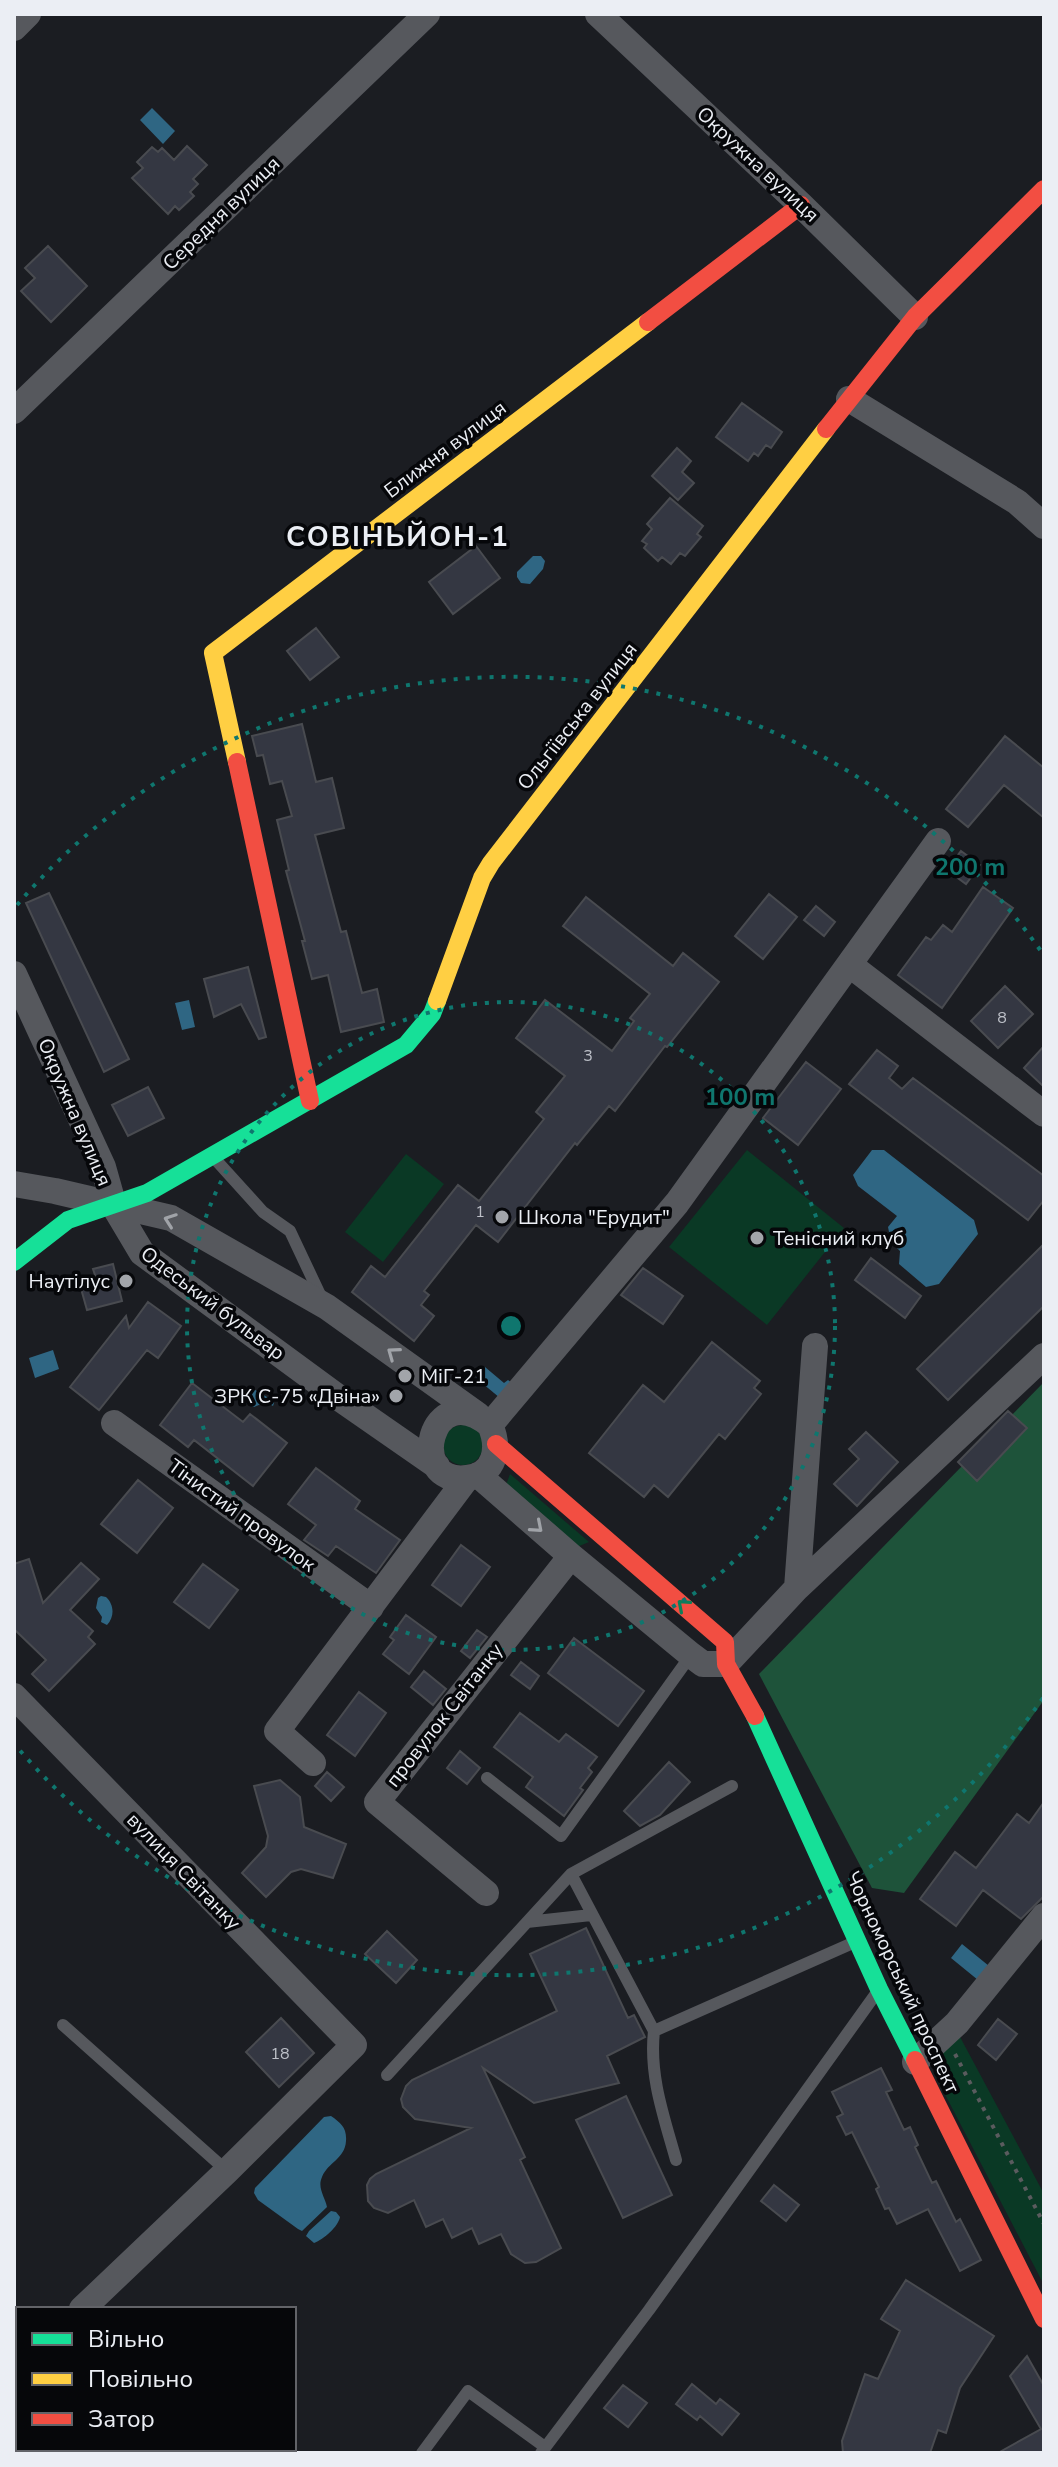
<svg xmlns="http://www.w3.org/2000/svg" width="1058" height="2467" viewBox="0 0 1058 2467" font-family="'Nunito Sans',sans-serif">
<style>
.green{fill:#0a3925}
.forest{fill:#1e533a}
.water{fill:#2f6683}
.building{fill:#343742;stroke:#494b50;stroke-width:2}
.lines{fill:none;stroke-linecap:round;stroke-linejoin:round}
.path{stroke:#5a5b5e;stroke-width:4;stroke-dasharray:4 6;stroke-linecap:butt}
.lane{stroke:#56585d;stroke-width:12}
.street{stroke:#56585d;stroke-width:26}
.fast{stroke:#16e098;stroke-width:18}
.slow{stroke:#ffcf43;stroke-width:18}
.jam{stroke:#f24e42;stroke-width:18}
.oneway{stroke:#a0a3a8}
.oneway2{stroke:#0f7e58}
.ring{fill:none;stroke:#0f766e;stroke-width:4;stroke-dasharray:4 8}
.poi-dot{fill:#a2a5aa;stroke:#06070a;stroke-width:3}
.labels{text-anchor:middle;stroke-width:7;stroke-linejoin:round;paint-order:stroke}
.number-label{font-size:16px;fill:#bdc0c8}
.street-label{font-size:20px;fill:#ebeef4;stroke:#06070a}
.poi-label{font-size:20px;fill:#ebeef4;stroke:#06070a;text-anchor:start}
.district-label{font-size:28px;font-weight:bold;letter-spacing:2px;fill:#ebeef4;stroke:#06070a}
.centre{fill:#0f766e;stroke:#06070a;stroke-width:4}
.ring-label{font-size:24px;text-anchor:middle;font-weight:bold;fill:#0f766e;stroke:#06070a;stroke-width:7;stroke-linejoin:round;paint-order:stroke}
</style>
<rect width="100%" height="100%" fill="#1b1d22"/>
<!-- green -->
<path class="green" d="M747 1150 844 1228 767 1325 669 1247Z
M406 1154 444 1184 383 1262 345 1232Z
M443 1445a20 20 0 1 1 40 0a20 20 0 1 1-40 0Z
M510 1474 589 1542 577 1547 506 1485Z
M959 2035 1044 2194V2285L936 2077 943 2051Z"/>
<!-- forest -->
<path class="forest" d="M1044 1382V1700L904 1893 872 1888 759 1674Z"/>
<!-- water -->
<path class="water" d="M152 108 175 131 163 144 140 120Z
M533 556H541L545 561 543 569 530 584 521 583 517 577V572Z
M189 1000 195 1027 182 1030 175 1003Z
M872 1150H884L974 1220 978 1234 939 1284 926 1287 899 1264 900 1251 891 1242 888 1227 897 1216 858 1186 853 1175Z
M53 1350 59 1369 35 1378 29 1358Z
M485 1367 504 1383 508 1380 512 1383 500 1398 476 1378Z
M250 1387 272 1400 274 1403 273 1406 266 1402 254 1407 246 1403 244 1393Z
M101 1596 106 1597C114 1604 115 1617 107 1625L101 1622 102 1617 96 1608 98 1598Z
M962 1944 989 1966 978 1980 951 1958Z
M331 2116C341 2123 347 2128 346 2141 345 2159 328 2162 322 2177 317 2188 325 2197 327 2207L302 2231 298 2229 258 2200 254 2193 255 2188 324 2117Z
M331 2211 336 2212 340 2217C338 2227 324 2239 314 2243L306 2236 309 2231Z"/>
<!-- building -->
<path class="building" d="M187 146 207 165 193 179 198 184 190 192 194 196 179 210 175 206 168 214 132 178 143 168 137 162 152 147 158 152 162 148 174 160Z
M48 246 87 286 51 322 21 291 35 278 25 268Z
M742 403 782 432 771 448 766 445 758 456 754 453 748 461 716 437Z
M677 448 691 461 682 472 694 483 678 500 652 476Z
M670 498 703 526 697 534 701 537 685 556 680 553 671 564 662 557 658 561 644 548 647 544 642 541 652 529 647 524Z
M476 546 500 578 453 614 429 582Z
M316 628 339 657 310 680 287 651Z
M302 724 316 782 332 778 344 828 315 835 341 932 346 931 362 993 377 989 384 1022 341 1032 328 975 312 979 302 941H305L286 871 289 870 277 820 292 816 282 781 270 784 263 755 257 756 252 736Z
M1005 736 1044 768V818L1004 785 968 827 946 809Z
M961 851 980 865 966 884 947 870Z
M983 887 1013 908 942 1008 898 975 926 937 931 940 943 925 952 932Z
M49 893 129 1059 104 1072 26 903Z
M769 894 797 917 763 959 735 936Z
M586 897 673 966 683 953 719 982 667 1047 665 1046 615 1111 609 1106 577 1145 575 1143 498 1242 476 1225 424 1291 429 1295 421 1305 434 1316 414 1341 352 1292 371 1266 385 1277 458 1185 479 1201 544 1119 536 1112 565 1076 516 1038 545 1000 612 1051 634 1021 630 1018 650 994 563 926Z
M816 906 835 922 824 936 804 920Z
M248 967 266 1037 259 1039 241 1004 214 1017 204 979Z
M1005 986 1033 1014 998 1048 971 1021Z
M1044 1046V1087L1024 1068Z
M877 1050 898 1066 889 1078 902 1089 913 1078 1044 1176V1200L1028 1220 849 1084Z
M806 1062 841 1089 798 1145 763 1118Z
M148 1087 164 1118 128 1136 112 1105Z
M1044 1244V1306L948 1400 917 1369Z
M871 1258 921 1296 905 1318 855 1280Z
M113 1264 122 1301 87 1310 80 1285 97 1281 93 1269Z
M643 1268 683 1296 663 1324 621 1295Z
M148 1302 181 1326 158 1358 147 1350 99 1410 70 1387 126 1316 129 1328Z
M712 1342 760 1381 754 1388 761 1394 725 1439 719 1434 668 1497 654 1485 644 1497 589 1453 643 1385 664 1402Z
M192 1383 243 1422 250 1414 287 1443 253 1486 194 1440 188 1447 160 1425Z
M1008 1411 1027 1428 977 1481 958 1462Z
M866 1432 898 1462 857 1506 834 1484 859 1459 849 1449Z
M316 1468 360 1501 355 1509 400 1540 376 1573 336 1546 328 1556 304 1540 316 1525 288 1504Z
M138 1480 173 1508 137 1553 101 1524Z
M461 1545 490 1567 461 1606 432 1585Z
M29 1559 43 1603 81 1563 99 1579 70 1610 93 1631 88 1637 95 1644 49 1691 32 1674 46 1660 14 1629V1564Z
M203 1564 238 1590 209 1628 174 1602Z
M406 1615 436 1637 409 1674 383 1654 394 1640 390 1637Z
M477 1630 487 1637 470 1658 461 1651Z
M574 1638 644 1691 618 1726 548 1673Z
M521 1662 539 1676 530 1689 511 1675Z
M424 1671 446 1689 433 1705 411 1687Z
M359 1692 386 1713 355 1756 327 1735Z
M520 1713 559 1742 566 1734 597 1757 588 1768 592 1772 580 1788 583 1790 564 1816 526 1787 533 1777 494 1747Z
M460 1751 480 1768 467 1784 447 1768Z
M669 1762 690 1782 660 1815 640 1826 624 1811Z
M327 1772 344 1787 331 1801 315 1786Z
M280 1780 300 1797 304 1827 346 1844 333 1878 301 1869 291 1872 266 1897 242 1873 266 1847 268 1836 254 1786Z
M1044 1802V1896L1021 1919 983 1890 956 1926 920 1899 955 1852 976 1868 1017 1814 1029 1823Z
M586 1928 628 2018 634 2015 645 2037 607 2056 619 2083 534 2103 483 2068 525 2157 520 2160 561 2248 536 2262 525 2263 511 2254 501 2234 479 2244 472 2228 452 2238 443 2219 426 2227 414 2200 388 2213 374 2208 368 2201 367 2185 370 2179 376 2174 471 2128 415 2119 403 2107 401 2099 406 2086 412 2080 557 2011 530 1954Z
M387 1931 417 1960 396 1983 365 1954Z
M281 2018 314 2053 279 2087 246 2052Z
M998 2019 1017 2034 996 2060 978 2045Z
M881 2068 892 2090 886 2092 904 2130 910 2127 918 2145 915 2147 932 2183 936 2181 956 2222 960 2219 981 2260 960 2271 928 2209 897 2224 889 2208 885 2209 876 2189 879 2187 852 2132 846 2135 837 2117 843 2114 832 2092Z
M626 2096 672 2195 623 2218 576 2120Z
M774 2185 799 2205 786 2221 761 2201Z
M906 2280 994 2336 960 2388 946 2433 938 2430 930 2453H843L842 2441 865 2374 878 2379 900 2331 881 2319Z
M1027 2356 1044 2386V2453H998L1041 2429 1010 2376Z
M692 2384 716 2404 720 2399 739 2414 722 2435 700 2416 697 2420 676 2404Z
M623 2385 647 2403 628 2427 604 2408Z"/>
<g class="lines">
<!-- path -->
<path class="path" d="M955 2054 1044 2224"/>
<!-- lane -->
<path class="lane" d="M215 1159 263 1212 290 1231 323 1301
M487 1778 561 1836 691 1655
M571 1874 654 2031C649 2076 664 2117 676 2160
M527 1922 591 1915
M63 2025 227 2171
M654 2031 855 1942
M387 2075 571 1874 732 1786
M422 2453 468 2391 545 2447
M541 2453 649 2310 875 1995"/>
<!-- street -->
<path class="street" d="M598 14 801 205 915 317
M14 28 28 14
M849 399 1017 502 1044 526
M14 411 427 14
M850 965 1044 1114
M14 974 103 1167 114 1206 142 1253 342 1400 437 1466
M14 1184 55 1191 171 1218 327 1307 478 1415
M114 1423 371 1607
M490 1425C430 1375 405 1486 467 1478 496 1475 500 1447 490 1425L677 1203 938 841
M478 1475 571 1556 691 1655 703 1664H726L797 1588 815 1346
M797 1588 1044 1356
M14 1696 354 2045 227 2171 82 2309
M313 1763 277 1731 467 1478
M486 1893 377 1802 571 1556
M915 2062 957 2023 1044 1916
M14 2378 18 2374"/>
<!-- fast -->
<path class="fast" d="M14 1262 68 1220 147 1193 406 1045 432 1014 437 1001
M755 1716 879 1989 915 2060"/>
<!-- slow -->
<path class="slow" d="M237 762 213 653 648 322
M437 1001 482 878 491 863 826 429"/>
<!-- jam -->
<path class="jam" d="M648 322 801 205
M826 429 915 317 1044 189
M237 762 310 1101
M496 1444 725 1642 726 1664 755 1716
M915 2060 1044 2319"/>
</g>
<!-- one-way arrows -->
<defs><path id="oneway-chevron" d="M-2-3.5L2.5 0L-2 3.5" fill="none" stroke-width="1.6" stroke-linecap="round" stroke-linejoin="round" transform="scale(2)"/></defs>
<g class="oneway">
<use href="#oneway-chevron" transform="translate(170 1220) rotate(-160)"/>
<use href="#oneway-chevron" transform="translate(393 1353) rotate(-144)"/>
<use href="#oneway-chevron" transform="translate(537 1527) rotate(41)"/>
</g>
<use class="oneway2" href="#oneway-chevron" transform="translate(683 1605) rotate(-139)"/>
<!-- distance rings -->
<g class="ring">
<circle cx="511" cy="1326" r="324"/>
<path d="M1043 1698A649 649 0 0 1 17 1747M17 905A649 649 0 0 1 1043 954"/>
</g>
<!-- markers -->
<g class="poi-dot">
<circle cx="502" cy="1217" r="8"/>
<circle cx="757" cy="1238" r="8"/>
<circle cx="126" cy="1281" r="8"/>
<circle cx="405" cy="1376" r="8"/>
<circle cx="396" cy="1396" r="8"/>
</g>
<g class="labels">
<!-- number labels -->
<g class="number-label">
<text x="1002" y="1023">8</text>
<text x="588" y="1061">3</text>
<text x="480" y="1217">1</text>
<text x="280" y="2059">18</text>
</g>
<!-- street labels -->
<g class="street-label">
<text transform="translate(758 164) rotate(43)" y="7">Окружна вулиця</text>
<text transform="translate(221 213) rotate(-44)" y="7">Середня вулиця</text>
<text transform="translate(445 449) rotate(-37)" y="7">Ближня вулиця</text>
<text transform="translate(577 716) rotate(-52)" y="7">Ольгіївська вулиця</text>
<text transform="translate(75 1112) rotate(67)" y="7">Окружна вулиця</text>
<text transform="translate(213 1303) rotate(37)" y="7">Одеський бульвар</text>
<text transform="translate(242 1515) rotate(36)" y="7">Тінистий провулок</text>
<text transform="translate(444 1715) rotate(-52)" y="7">провулок Світанку</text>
<text transform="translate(184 1871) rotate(46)" y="7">вулиця Світанку</text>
<text transform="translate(903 1982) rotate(65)" y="7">Чорноморський проспект</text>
</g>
<!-- poi labels -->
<g class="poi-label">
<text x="518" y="1224">Школа "Ерудит"</text>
<text x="773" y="1245">Тенісний клуб</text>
<text x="110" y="1288" text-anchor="end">Наутілус</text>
<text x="421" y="1383">МіГ-21</text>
<text x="380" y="1403" text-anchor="end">ЗРК С-75 «Двіна»</text>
</g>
<!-- district labels -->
<g class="district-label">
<text x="398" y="546">СОВІНЬЙОН-1</text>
</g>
</g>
<circle cx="511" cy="1326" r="12" class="centre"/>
<g class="ring-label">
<text x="970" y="875">200 m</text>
<text x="740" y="1105">100 m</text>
</g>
<!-- border -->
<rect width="1058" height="2467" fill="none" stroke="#ebeef4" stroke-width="32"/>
<!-- legend -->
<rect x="16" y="2307" width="280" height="144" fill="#06070a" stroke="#626368" stroke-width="2"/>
<rect x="32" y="2333" width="40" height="12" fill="#16e098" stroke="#626368" stroke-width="2"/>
<text x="88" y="2347" font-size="24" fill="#ebeef4">Вільно</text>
<rect x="32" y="2373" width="40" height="12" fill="#ffcf43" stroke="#626368" stroke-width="2"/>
<text x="88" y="2387" font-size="24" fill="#ebeef4">Повільно</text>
<rect x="32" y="2413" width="40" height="12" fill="#f24e42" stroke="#626368" stroke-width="2"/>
<text x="88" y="2427" font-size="24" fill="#ebeef4">Затор</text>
</svg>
